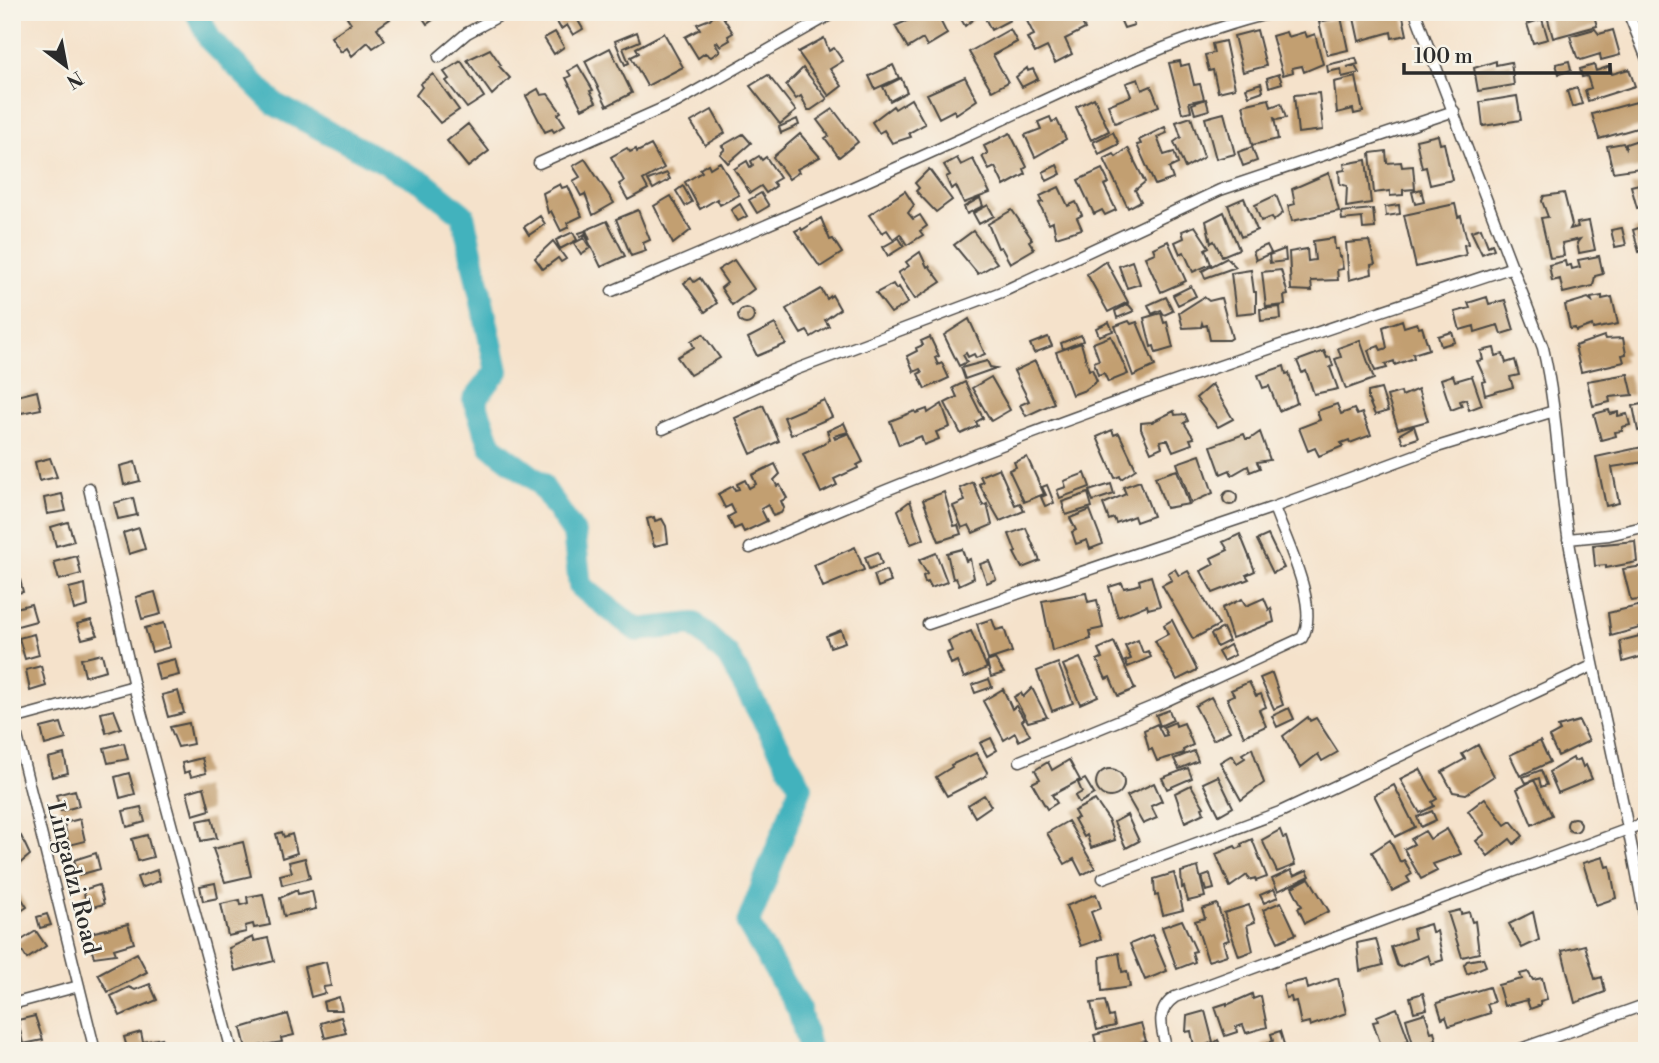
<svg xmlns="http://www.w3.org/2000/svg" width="1659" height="1063" viewBox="0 0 1659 1063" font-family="'Libre Bodoni',serif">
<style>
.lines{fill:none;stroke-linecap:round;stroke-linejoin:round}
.river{stroke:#43b2bd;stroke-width:24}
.building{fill:#c29f71}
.street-casing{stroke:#494643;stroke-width:13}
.street{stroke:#fff;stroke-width:10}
.labels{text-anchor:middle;stroke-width:5;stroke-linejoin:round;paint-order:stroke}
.street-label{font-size:24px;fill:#2b2b2b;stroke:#f7f3e8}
</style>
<rect width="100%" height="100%" fill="#f7f3e8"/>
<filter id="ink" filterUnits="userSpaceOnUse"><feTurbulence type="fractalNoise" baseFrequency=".0143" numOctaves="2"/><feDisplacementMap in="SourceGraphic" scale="14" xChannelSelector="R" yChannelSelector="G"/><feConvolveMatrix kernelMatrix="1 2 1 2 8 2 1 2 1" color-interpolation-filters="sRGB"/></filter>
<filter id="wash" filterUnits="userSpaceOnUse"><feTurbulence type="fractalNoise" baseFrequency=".00686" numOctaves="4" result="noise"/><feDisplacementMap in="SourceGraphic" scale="28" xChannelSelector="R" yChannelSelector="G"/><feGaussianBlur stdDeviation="1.57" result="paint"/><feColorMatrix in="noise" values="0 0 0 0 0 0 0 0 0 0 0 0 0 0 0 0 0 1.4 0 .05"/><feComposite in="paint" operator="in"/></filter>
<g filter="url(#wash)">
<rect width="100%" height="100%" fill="#f5e2cb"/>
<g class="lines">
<!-- river -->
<path class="river" d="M197 12 210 40 276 105 424 183 463 215 497 371 474 400 491 446 540 483 574 533 580 586 637 630 694 624 728 656 801 787 748 924 799 1010 810 1051"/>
</g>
<g id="blocks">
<!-- building -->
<path class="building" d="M354 12H385L390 19 377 28 385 40 373 48 368 42 352 56 347 48 341 52 331 37 351 23 347 17Z
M419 12H444L427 24Z
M573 12 583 29 573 35 567 25 561 29 557 22Z
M716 12H720L733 33 728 36 730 40 720 46 717 42 715 43 720 51 711 57 705 53 698 58 685 37 700 29 697 24 710 19Z
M915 12H936L947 34 927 46 923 39 908 48 895 26 911 19 909 16Z
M957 12H982L965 26Z
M982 12H1006L1010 20 991 30Z
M1066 12H1077L1085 29 1065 39 1072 54 1055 63 1047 47 1035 53 1027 38 1034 35 1027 21 1040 14 1043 20Z
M1117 12H1140L1141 16 1132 19 1134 25 1124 28Z
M1371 12H1402L1407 35 1392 38 1391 32 1359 41 1354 18Z
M1546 12H1593L1597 26 1553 38Z
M1341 17 1348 50 1327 55 1319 22Z
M1542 19 1548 39 1533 43 1527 24Z
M1010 29 1017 42 993 55 1008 82 992 91 969 52Z
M1595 29 1599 34 1613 30 1620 55 1601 60 1600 54 1581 60 1577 57 1570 36Z
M1257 30 1266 66 1243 72 1234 36Z
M555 32 564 47 554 54 544 38Z
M637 32 640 41 623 48 629 63 625 65 615 41Z
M1286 32 1288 37 1305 32 1307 37 1315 34 1323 64 1304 72 1302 66 1292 68 1293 72 1283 75 1272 36Z
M664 33 683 67 647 86 631 57 639 53 636 48Z
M824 38 829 51 834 48 843 61 830 69 842 86 829 96 798 52Z
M1225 41 1235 88 1218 92 1213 70 1209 71 1205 55 1214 53 1212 44Z
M610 48 632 93 607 106 585 61Z
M490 49 501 65 499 66 510 78 492 95 467 60Z
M1356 58 1358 64 1347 67 1355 66 1359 73 1342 77 1341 69 1328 72 1327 65Z
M461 61 484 97 467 108 446 81 449 79 444 72Z
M1180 61 1181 66 1189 64 1194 85 1200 84 1204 99 1189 102 1191 111 1182 113 1169 63Z
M1496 61V65L1511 62 1514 85 1478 91 1474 68Z
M1569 61 1571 70 1559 74 1556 64Z
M578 65 593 90 590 91 596 102 582 109 566 78 571 76 568 71Z
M893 65 899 78 875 89 869 76Z
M1594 65 1596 71 1610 66 1612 74 1629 69 1635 86 1588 101 1585 90 1591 88 1587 76 1582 77 1580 69Z
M803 68 827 99 811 110H808L801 96 796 99 786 85Z
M1027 68 1028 71 1033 69 1038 79 1022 87 1016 77Z
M433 74 459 110 440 123 416 95 422 87 420 84Z
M1279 74 1282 83 1269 87 1267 78Z
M768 75 796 111 780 124 750 86Z
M965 77 977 100 956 114 954 110 939 118 927 94Z
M1356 77 1363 112 1354 114 1353 109 1337 113 1334 82Z
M901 78 907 92 890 101 883 87Z
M1138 79 1142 90 1151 86 1159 106 1115 123 1108 105 1131 96 1126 83Z
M1261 83 1263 91 1249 96 1246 88Z
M1577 88 1582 104 1572 107 1567 91Z
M538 89 541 95 548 94 561 112 558 114 565 125 554 132 552 129 545 132 526 96Z
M1319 93 1323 130 1298 133 1294 95Z
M1517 96 1521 120 1483 126 1480 102Z
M1094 98 1109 131 1091 140 1076 107Z
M911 99 925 124 909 133 911 137 892 143 884 130 879 133 872 122 893 106 895 109Z
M1206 99 1209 110 1195 114 1192 104Z
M1269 99 1271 107 1281 103 1286 118 1277 120 1274 118 1278 139 1252 145 1243 105Z
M1640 101 1644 126 1599 139 1592 114Z
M833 109 858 142 839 157 825 138 829 136 817 120Z
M712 110 725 133 705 145 691 122Z
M1224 113 1235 154 1216 159 1205 118Z
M1050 117 1052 122 1057 120 1066 139 1035 157 1025 135 1041 129 1038 122Z
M1191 117 1204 157 1185 168 1174 142 1181 137 1176 122Z
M797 119 799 125 781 133 779 127Z
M468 124 489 151 468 167 447 141Z
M1165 127 1167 133 1157 137 1164 155 1174 152 1178 164 1169 168 1173 179 1155 185 1137 145 1141 144 1139 140Z
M1113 132 1119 144 1099 154 1093 142Z
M1010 133 1027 167 1024 169 1026 174 1004 186 995 167 989 170 982 156 988 154 984 146Z
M743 134 751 143 728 163 720 154 725 149 722 146Z
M800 134 820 157 797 169 799 172 789 179 773 157Z
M1438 135 1440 144 1444 143 1452 180 1430 185 1426 167 1422 168 1416 140Z
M1647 137V167L1613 172 1607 146 1623 143 1626 148V144Z
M651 145 664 168 643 180 648 189 628 200 619 184 624 181 611 157 627 148 630 152 636 149 637 152Z
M1252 147 1257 161 1243 166 1238 152Z
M1128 148 1145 182 1135 190 1141 201 1128 208 1104 159 1114 154 1116 157Z
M1386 151 1387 163 1401 162 1402 167 1413 166 1415 189 1403 190V195L1390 196V191L1374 193 1370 153Z
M759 156 762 160 766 157 780 178 773 182 776 186 766 193 761 186 750 193 734 169 747 161 750 167 753 165 751 161Z
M957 158 961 165 973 159 990 193 964 203 956 186 951 189 946 177 950 175 944 165Z
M585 159 614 203 593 215 585 194 581 196 573 181 580 177 573 166Z
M1366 160 1371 203 1346 207 1347 186 1340 184 1339 171 1345 170 1344 164Z
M720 162 739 195 720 205 717 199 700 209 685 182 702 172 700 169 708 164 710 168Z
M1057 165 1061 174 1047 181 1043 172Z
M929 169 952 200 936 212 916 191 919 188 915 183Z
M1102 169 1109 183 1104 185 1116 210 1105 215 1102 210 1094 214 1078 180Z
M667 173 670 179 653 189 648 180Z
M1329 173 1339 211 1292 221 1288 206 1295 204 1292 189Z
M1647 182V206L1637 208 1631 186Z
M560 184 562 188 568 186 582 216 567 223 569 227 561 231 551 211 548 213 543 193Z
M683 186 692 202 685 206 676 191Z
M1059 187 1068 206 1076 202 1082 215 1077 218 1082 229 1056 237 1053 222 1049 224 1039 203 1043 202 1040 196Z
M1421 189 1424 202 1415 204 1412 192Z
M905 191 914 205 908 213 913 219 920 215 927 226 920 231 923 235 907 245 900 234 893 239 887 230 882 233 869 215Z
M761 193 769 206 757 213 749 200Z
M1564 193 1572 225 1570 229 1578 227 1577 223 1589 221 1595 250 1579 253 1577 243 1580 239 1562 243 1564 256 1550 258 1541 218 1548 217 1542 201 1544 196Z
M1276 195 1283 213 1273 221 1272 217 1261 221 1255 205Z
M671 196 691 230 673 244 654 206Z
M980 198 983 206 967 214 964 207Z
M1244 198 1257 230 1241 237 1228 205Z
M740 204 747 216 738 221 731 210Z
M1455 204 1458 217 1461 216 1468 244 1464 245 1466 255 1416 267 1404 215Z
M988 205 994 216 979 224 973 213Z
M1399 205 1400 214 1386 216 1385 207Z
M1373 209 1375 228 1363 229 1362 218 1342 220 1341 212Z
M638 210 650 240 643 243 646 251 631 256 616 219Z
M1012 210 1032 239 1029 241 1034 249 1010 263 1001 247 998 248 988 224Z
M1224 212 1239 249 1222 256 1214 241 1211 243 1206 221Z
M540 216 545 224 529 235 524 227Z
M821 218 830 240 833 239 842 253 820 267 795 231 801 228 802 230Z
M607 221 625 256 601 267 585 234 580 237 579 233 585 231 590 240 586 230Z
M1647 225V250L1639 252 1633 230Z
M1195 226 1209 247 1205 249 1211 264 1193 272 1184 252 1180 254 1175 242 1184 238 1182 231Z
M1481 228 1488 246 1492 244 1494 249 1482 254 1471 231Z
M1622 228 1626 245 1615 247 1611 230Z
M973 231 997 263 978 274 954 245Z
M573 232 577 240 560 249 556 240Z
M584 238 590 248 581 254 574 243Z
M899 238 904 246 888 256 883 247Z
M1334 238 1335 249H1338L1339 257H1341L1343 269 1337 270 1338 280 1311 281 1312 291 1291 290 1289 252 1307 249 1308 261 1315 260 1313 241Z
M553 241 566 259 561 262 558 258 543 269 535 258Z
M1168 241 1186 281 1161 292 1145 257 1155 253 1153 248Z
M1369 241 1375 264 1371 265 1372 274 1349 280 1346 243Z
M1267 245 1271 253 1256 260 1253 251Z
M1285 249 1286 261 1270 263 1269 255Z
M920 252 927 267 929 266 941 282 915 299 898 273 909 266 906 262Z
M1599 256 1603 274 1595 276 1593 286 1563 293 1560 279 1552 281 1549 265 1565 261 1566 266 1571 265 1572 269 1580 267 1578 260Z
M1227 258 1236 267 1205 278 1202 271Z
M734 260 754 289 732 305 721 288 727 283 718 270Z
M1106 261 1128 302 1108 312 1087 274Z
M1132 261 1140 284 1127 288 1119 266Z
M1251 270 1254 292H1256V312L1236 314 1231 273Z
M1281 270 1288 295 1284 296 1285 305 1266 307 1262 272Z
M691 278 694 282 700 278 717 303 705 312 684 283Z
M893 284 896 289 899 287 908 303 891 313 876 293Z
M1191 286 1196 296 1178 305 1173 295Z
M821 289 827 299 832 295 840 309 825 320 829 326 811 337 807 331 801 334 786 309Z
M1602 296V299L1612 297 1618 324 1593 329 1592 325 1576 331 1575 328 1570 329 1565 305 1588 298 1592 301 1591 298Z
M1166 297 1173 311 1164 315 1161 310 1152 314 1148 305Z
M1204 297 1209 301 1221 298 1232 338 1229 340H1210L1207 325 1203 326 1202 323 1201 327 1183 328 1179 313Z
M1487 297 1489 304 1505 300 1514 330 1501 334 1498 325 1475 332 1474 326 1460 330 1455 312 1470 308 1468 303Z
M1128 304 1134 311 1117 318 1115 311Z
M1280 307 1281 319 1261 321 1260 309Z
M738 316a8 8 0 1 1 16 0a8 8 0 1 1-16 0Z
M1161 313 1164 323 1167 322 1173 348 1156 353 1154 346 1151 347 1144 318Z
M969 319 985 354 976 358 974 354 968 357 966 353 963 355 967 362 959 366 944 335Z
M1402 320 1404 327 1417 323 1419 328 1422 327 1429 349 1413 354 1414 358 1395 365 1394 361 1385 364 1387 368 1375 371 1368 350 1379 346 1381 350 1387 348 1383 327Z
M1129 321 1131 324 1137 322 1155 366 1133 376 1115 326Z
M1109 322 1113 331 1099 336 1096 328Z
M775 324 786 344 757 356 748 338Z
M1452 332 1455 342 1441 346 1438 336Z
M703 334 720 358 690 375 677 357 694 347 691 341Z
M1081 335 1083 341 1063 349 1061 343Z
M1111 336 1128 374 1108 382 1104 373 1098 375 1094 362 1099 360 1093 343Z
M1604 336 1605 339 1623 338 1626 354 1622 355 1624 362 1581 372 1575 346Z
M930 337 939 356 935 358 938 365 942 363 949 378 925 389 918 374 922 372 920 369 914 372 907 356 917 351 916 348 923 345 921 341Z
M1048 337 1052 346 1034 353 1030 344Z
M1360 340 1374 379 1346 389 1335 359 1341 357 1338 348Z
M1081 343 1089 370 1092 369 1097 381 1085 390 1072 395 1056 352Z
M1494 348 1496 356 1503 354 1506 363 1515 360 1519 375 1510 377 1513 387 1485 395 1482 382 1486 381 1477 361 1483 360 1481 351Z
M1324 351 1327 358 1330 357 1333 366 1330 367 1338 389 1314 394 1306 371 1302 373 1297 361Z
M987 361 990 367 996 368 965 379 961 368Z
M1035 361 1054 403 1026 416 1020 405 1029 401 1014 371Z
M1284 366 1286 374 1289 373 1297 403 1279 411 1269 386 1263 388 1258 375Z
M1628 374 1633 395 1609 397 1610 402 1593 406 1587 381Z
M1453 375 1455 381 1472 376 1482 405 1469 410 1466 399 1460 401 1462 406 1451 410 1441 379Z
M991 377 1010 410 991 421 972 388Z
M965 382 983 418 976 422 978 426 961 434 945 403 957 397 953 388Z
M1212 384 1233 419 1218 427 1196 398Z
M1381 389 1388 411 1375 415 1368 399V392Z
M1418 389 1428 421 1398 429 1387 396 1401 392 1402 396Z
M37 391 41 409 21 413 17 396Z
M824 400 832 417 791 435 784 417Z
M1647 403V429L1638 431 1633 406Z
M942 404 950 427 936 432 939 439 924 445 921 436 899 445 890 421 915 411 916 413 927 409 928 413Z
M1337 404 1341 414 1354 409 1357 415 1362 413 1371 435 1350 443 1349 440 1341 443 1343 446 1319 456 1315 448 1308 451 1299 428 1320 420 1317 411Z
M763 405 779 441 751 454 735 418Z
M1609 410 1610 414 1618 412V416L1627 414 1630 425 1622 427V431L1615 432 1616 436 1601 440 1594 414Z
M1174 411 1175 415 1185 414 1188 421 1184 423 1194 438 1190 439 1192 444 1173 451 1168 440H1164L1160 441 1162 447 1151 452 1141 429V423L1152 422Z
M844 423 848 432 834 436 835 439 849 433 863 462 857 465 858 468 834 479 837 485 821 493 803 454 824 444 830 439 827 431Z
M1414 426 1418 438 1403 443 1400 434Z
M1112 430 1114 435 1119 433 1136 469 1121 479 1120 476 1115 478 1097 437Z
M1260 432 1270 460 1257 462 1260 468 1250 472 1248 466 1232 475 1230 470 1221 474 1211 446 1244 434 1246 439H1250Z
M1647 446 1644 462 1612 467 1619 503 1606 506 1596 457Z
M1200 455 1213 493 1191 503 1177 463Z
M1027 457 1044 494 1024 502 1009 470 1016 467 1014 462Z
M50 458 57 477 39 481 35 462Z
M135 462 140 481 124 485 120 466Z
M775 464 780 474 774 480 777 486 780 485 787 498 781 501 784 508 781 513 773 516 768 505 761 509 767 521 744 532 741 526 734 529 728 517 735 513 731 505 725 508 718 494 733 486 735 490 739 489 737 484 745 480 749 488 756 484 752 475Z
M999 468 1015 505 1020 503 1024 511 1000 521 979 484 983 482 980 476Z
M1177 470 1189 504 1166 508 1155 477Z
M1085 473 1090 487 1060 498 1057 490 1066 487 1064 481Z
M1140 481 1153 516 1136 522 1134 516 1116 523 1114 518 1109 520 1103 504 1126 494 1123 487Z
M973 482 983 506 987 504 992 525 973 533 969 525 962 528 953 506 965 501 960 488Z
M1111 484 1114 494 1093 501 1089 491Z
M1047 485 1054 503 1045 506 1041 497 1046 495 1042 487Z
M1223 498a7 7 0 1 1 14 0a7 7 0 1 1-14 0Z
M944 492 954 526 958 525 961 534 939 541 923 500Z
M1088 493 1092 507 1066 515 1062 502Z
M62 494 66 511 47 514 44 498Z
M133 498 137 515 118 519 114 503Z
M910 501 924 539 911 544 898 510Z
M1090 510 1103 544 1090 549 1087 540 1076 544 1072 532 1076 530 1070 518Z
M654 517 655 521 662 519 666 526 668 543 654 546 647 519Z
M68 522 74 541 56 546 51 527Z
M139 528 145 549 129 554 123 533Z
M1026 528 1040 561 1022 568 1014 553 1016 552 1009 534Z
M1240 534 1255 571 1246 575 1249 579 1213 593 1201 571 1214 564 1211 558 1228 550 1223 542Z
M1268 535 1284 568 1273 573 1257 540Z
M1635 541 1637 562 1606 568V565L1595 566 1593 545Z
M855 547 864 570 823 587 814 565Z
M962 549 966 561 970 559 974 578 959 585 956 578 953 579 947 553Z
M878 552 882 564 869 569 865 557Z
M936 553 947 582 931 588 928 582 925 583 923 576 927 574 919 560Z
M77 556 81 574 59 580 54 562Z
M989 561 996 579 987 583 980 564Z
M1644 566 1647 599 1631 601 1623 569Z
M1175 569 1179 576 1188 571 1219 625 1193 639 1162 585 1172 580 1168 573Z
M886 570 891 582 878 587 874 575Z
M18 571 23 592 12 594V573Z
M1151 576 1160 606 1148 609 1147 605 1118 617 1109 587 1122 583 1124 588 1134 586 1140 584 1139 580Z
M85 584 88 606 74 610 69 588Z
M155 592 161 614 142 619 136 597Z
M1086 593 1088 602 1097 600 1103 628 1089 631 1091 639 1052 651 1042 601Z
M1264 598 1269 610 1271 608 1274 622 1232 638 1222 608 1242 599 1246 606Z
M31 604 36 621 14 627 12 609Z
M1646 604 1647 626 1611 636 1608 613Z
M992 619 996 630 1004 628 1012 652 988 660 977 624Z
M91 620 98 635 82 639 77 624Z
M1172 620 1197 670 1177 680 1155 641 1168 634 1164 625Z
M164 623 170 647 152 652 145 628Z
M1223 628 1229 641 1217 647 1211 634Z
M841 630 845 642 830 647 826 636Z
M971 631 987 668 964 678 957 661 951 664 947 653 952 651 948 641Z
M34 634 39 655 25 659 19 638Z
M1647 634V655L1623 662 1620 641Z
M1138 640 1143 653 1148 651 1151 657 1128 667 1125 661 1131 659 1125 646Z
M1114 642 1135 689 1118 696 1110 677 1106 679 1097 660 1102 658 1098 649Z
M1230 645 1235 655 1223 661 1218 652Z
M102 654 106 670 85 676 81 659Z
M1080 658 1098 696 1080 704 1063 665Z
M175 659 179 675 159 680 155 664Z
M995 659 1004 673 991 677 987 662Z
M1058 663 1073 703 1052 711 1037 671Z
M41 666 46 686 30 691 26 670Z
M1272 673 1283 705 1274 709 1260 678Z
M989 679 992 687 975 693 972 685Z
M1249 682 1256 696 1261 694 1266 707 1259 710 1266 726 1244 736 1227 698 1234 695 1231 690Z
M1032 688 1047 717 1028 722 1014 697 1021 693 1023 697Z
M1003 689 1012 709 1016 706 1024 719 1022 721 1030 735 1019 741 1015 733 1004 740 983 701Z
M178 691 184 713 168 717 162 695Z
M1211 697 1230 731 1213 740 1195 706Z
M1289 708 1294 719 1277 727 1272 716Z
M114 710 121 728 106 733 101 713Z
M1169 710 1173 720 1160 726 1156 715Z
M1308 717 1310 721 1316 718 1338 752 1322 761 1318 754 1300 768 1283 736Z
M1579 721 1589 741 1558 756 1549 737 1560 731 1558 727Z
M1175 722 1176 726 1184 723 1193 745 1183 750 1184 753 1157 761 1152 749 1149 750 1144 730 1157 724 1163 736 1167 735 1163 727Z
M61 723 66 739 45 745 41 728Z
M189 723 193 744 178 747 170 727Z
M991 738 997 750 987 756 980 743Z
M1540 741 1550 762 1520 776 1510 755Z
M124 743 128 759 108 763 104 748Z
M1478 745 1494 776 1466 794 1453 792 1442 772 1465 759 1462 754Z
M1252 748 1264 783 1241 800 1220 762 1232 755 1237 763 1245 758 1242 754Z
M1194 751 1198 761 1179 769 1174 759Z
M976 753 987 772 986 776 947 796 936 777 952 767 951 765Z
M64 754 68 773 52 777 48 758Z
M202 758 206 773 191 777 189 771 184 773 182 763Z
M1573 758 1574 761 1580 759 1583 767 1586 765 1592 779 1558 793 1549 772Z
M1069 760 1080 780 1052 795 1057 803 1047 809 1032 783 1040 779 1035 770 1048 762 1052 770Z
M1188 768 1192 778 1167 789 1162 778Z
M1096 783a14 14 0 1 1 28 0a14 14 0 1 1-28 0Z
M1420 769 1437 799 1432 802 1434 806 1420 813 1400 779Z
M1541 770 1547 785 1541 787 1539 778 1526 783 1523 777Z
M129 773 135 794 120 798 115 777Z
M1218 776 1233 807 1219 815 1203 783Z
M1085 779 1094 794 1079 803 1075 796 1082 792 1078 783Z
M1534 780 1552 815 1532 825 1517 789Z
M1154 783 1162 801 1151 806 1157 818 1143 824 1127 796Z
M1191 785 1204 807 1202 808 1204 813 1185 822 1175 793Z
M1394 785 1415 827 1395 837 1374 795Z
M204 787 210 810 193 815 187 792Z
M75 790 79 806 61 811 56 795Z
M984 795 991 806 975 817 968 805Z
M1485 798 1505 825 1511 821 1523 836 1514 844 1510 839 1488 856 1476 841 1485 834 1468 811Z
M1095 800 1108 819 1115 840 1091 848 1087 835 1084 837 1074 819 1078 818 1074 811Z
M141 807 145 822 127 827 123 811Z
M1432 811 1436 820 1421 827 1417 817Z
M1127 815 1139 841 1126 848 1114 822Z
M212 818 217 838 201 841 197 821Z
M1567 825a7 7 0 1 1 14 0a7 7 0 1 1-14 0Z
M80 819 85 841 69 845 64 823Z
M1068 821 1095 868 1082 875 1074 859 1065 864 1047 833Z
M1447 829 1461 854 1433 864 1437 871 1421 879 1404 849 1414 844 1411 839 1425 831 1430 839Z
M1280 830 1283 838 1286 837 1295 865 1277 872 1262 840Z
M282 832 284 837 292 834 297 853 282 858 276 834Z
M147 835 153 857 138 861 132 839Z
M21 836 30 855 12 870V842Z
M1252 839 1267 877 1256 881 1255 878 1249 880 1247 875 1230 887 1216 854 1235 846 1237 849 1242 847 1241 844Z
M1390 840 1400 862 1404 860 1412 874 1407 877 1410 882 1392 891 1372 852Z
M243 842 251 876 225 882 213 849Z
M96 853 100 869 79 875 74 860Z
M1603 857 1606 867 1610 866 1616 898 1596 905 1583 863Z
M305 858 310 878 282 885 280 875 292 872 289 862Z
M1198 867 1205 897 1188 901 1184 887 1182 888 1181 872Z
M157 870 160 881 141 888 137 877Z
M1291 870 1294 876 1307 870 1310 876 1278 891 1272 879Z
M1174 873 1183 910 1163 915 1158 895 1155 896 1154 879Z
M1210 874 1214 889 1206 891 1202 877Z
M1309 878 1329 911 1305 923 1298 908 1302 906 1292 887Z
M215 883 218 898 203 901 200 886Z
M99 885 104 904 88 908 83 890Z
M1274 889 1278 897 1264 903 1260 895Z
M297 890 298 894 312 891 316 909 284 916 280 898Z
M17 891 27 907 12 917V894Z
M263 894 270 925 254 928 253 924 245 926 246 932 228 936 221 904 240 900 241 905 248 903 247 897Z
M1096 894 1101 908 1091 912 1101 939 1081 946 1066 906Z
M1281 902 1296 934 1278 942 1263 910Z
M1217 904 1229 940 1223 942 1227 955 1208 961 1195 921 1205 918 1202 909Z
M1249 905 1255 922 1247 925 1253 951 1239 956 1224 913Z
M1460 910 1461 914 1469 912 1472 922 1475 921 1479 953 1462 957 1448 913Z
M1533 912 1539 940 1522 948 1509 924Z
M47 914 51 925 40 928 37 917Z
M1182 920 1196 951 1192 952 1195 962 1177 969 1162 927Z
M128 924 134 943 114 949 116 954 94 957 86 934Z
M1430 924 1432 932 1437 931 1443 960 1431 964 1428 955 1400 967 1397 965 1391 947 1415 938 1413 929Z
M36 931 46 946 27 959 17 943Z
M1152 935 1167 971 1145 980 1130 944Z
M253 937 254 941 268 938 274 961 235 971 229 948Z
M1376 939 1383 965 1360 971 1357 943Z
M1585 945 1595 979 1602 977 1605 992 1575 1003 1562 951Z
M137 953 147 972 108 992 98 974Z
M1119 953 1122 972 1127 971 1130 987 1102 991 1100 957Z
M1483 958 1486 966 1467 974 1464 965 1467 961Z
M326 962 331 986 323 987 325 993 311 997 304 967Z
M1528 972 1533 980 1542 978 1547 999 1540 1001 1541 1005 1530 1009 1527 1000 1504 1006 1498 985 1522 979 1520 974Z
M1338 978 1346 1013 1310 1026 1309 1022 1301 1024 1296 1001 1292 1002 1291 997 1286 998 1283 985 1306 980 1308 989Z
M150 984 157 1000 120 1016 111 996 129 987 135 990Z
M1489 987 1494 1002 1487 1004 1490 1013 1449 1026 1446 1017 1442 1019 1437 1003Z
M1423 993 1427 1009 1414 1012 1410 997Z
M1252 994 1253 999 1261 996 1267 1027 1246 1033 1243 1025 1236 1027 1237 1032 1225 1036 1215 1007 1227 1003V1005Z
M339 997 342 1010H325L323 1002Z
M1105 1001 1109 1017 1113 1016 1115 1026 1097 1030 1091 1003Z
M1397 1008 1409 1041H1406L1408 1051H1383L1373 1022 1378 1021 1377 1016Z
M1205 1011 1213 1042 1204 1046 1214 1043 1218 1040 1223 1051H1189V1047L1194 1046 1191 1031 1186 1032 1187 1016Z
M1425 1013 1431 1032 1434 1031 1436 1039 1433 1040 1435 1048 1415 1051 1406 1019Z
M288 1014 294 1035 281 1038 282 1042 246 1048 241 1028Z
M35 1016 43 1040 23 1044 18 1020Z
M341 1017 346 1033 325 1038 321 1023Z
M1141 1023 1146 1041 1141 1042 1143 1051H1092L1091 1044 1096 1043 1094 1035Z
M1280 1031 1285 1048 1264 1051 1262 1045 1273 1041 1271 1034Z
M141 1032 143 1042 162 1038 165 1051H128L124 1037Z"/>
</g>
</g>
<g filter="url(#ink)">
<use href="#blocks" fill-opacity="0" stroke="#494643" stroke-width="2"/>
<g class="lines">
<!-- street casing -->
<g class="street-casing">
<path id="street" d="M1415 12 1543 348C1558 412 1558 478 1569 542 1592 673 1626 800 1647 931
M1628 12 1647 59
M439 57 467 33 506 12
M539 163 677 102 835 12
M612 291C731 241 849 190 967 136 1068 90 1167 38 1276 12
M663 429 792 371 1004 291 1220 190 1454 111
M89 488 134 686 232 1051
M1568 539 1609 535 1647 526
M750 548C997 438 1257 352 1513 267
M928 624 1274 507 1437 447 1554 411
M12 716 95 1051
M13 719 134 686
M1020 761 1159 704 1302 638C1321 608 1285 539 1274 507
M1103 878 1280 812 1592 666
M12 1004 79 986
M1167 1051C1162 1030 1154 1011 1175 997L1647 822
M1515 1051 1647 1004"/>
</g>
<!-- street -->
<use href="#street" class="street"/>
</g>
</g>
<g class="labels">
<!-- street labels -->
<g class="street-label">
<text transform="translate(74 878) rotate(76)" y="8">Lingadzi Road</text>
</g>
</g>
<!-- margin -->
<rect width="1659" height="1063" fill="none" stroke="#f7f3e8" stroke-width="42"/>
<!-- north arrow -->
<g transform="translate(66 66) rotate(148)" stroke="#f7f3e8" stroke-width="5" paint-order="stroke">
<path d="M0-5L12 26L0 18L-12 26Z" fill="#2b2b2b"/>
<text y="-10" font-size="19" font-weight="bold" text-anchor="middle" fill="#2b2b2b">N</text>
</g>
<!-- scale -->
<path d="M1404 63v10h206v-10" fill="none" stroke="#2b2b2b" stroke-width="3.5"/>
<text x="1414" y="63" font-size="21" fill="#2b2b2b" stroke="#f7f3e8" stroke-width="5" paint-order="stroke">100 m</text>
</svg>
